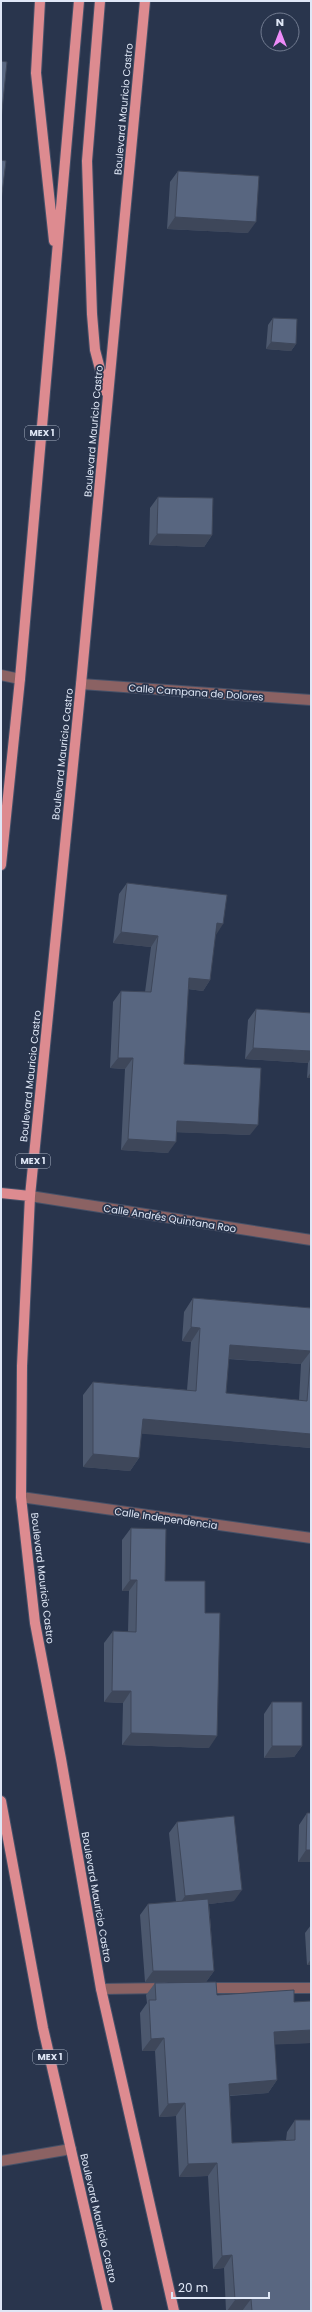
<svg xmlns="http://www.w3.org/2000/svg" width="312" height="2312" viewBox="0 0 312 2312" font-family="Poppins,sans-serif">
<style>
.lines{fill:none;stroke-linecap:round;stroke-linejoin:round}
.minor-casing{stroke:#465168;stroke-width:12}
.major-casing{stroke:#465168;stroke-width:12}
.minor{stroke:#8b6263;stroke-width:10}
.major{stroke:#dd8b90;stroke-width:10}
.wall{fill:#4c586e;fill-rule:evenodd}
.shaded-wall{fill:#3e475a}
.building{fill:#586680;stroke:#3e475a;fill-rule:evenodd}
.labels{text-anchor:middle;stroke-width:3.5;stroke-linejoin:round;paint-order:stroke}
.shield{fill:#29354d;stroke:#a8b2c3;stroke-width:1}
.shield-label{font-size:9px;font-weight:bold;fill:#dfe7f6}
.street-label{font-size:10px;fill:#dfe7f6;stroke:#29354d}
</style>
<rect width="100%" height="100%" fill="#29354d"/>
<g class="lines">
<!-- minor casing -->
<g class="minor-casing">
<path id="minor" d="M1 675 20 679
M81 684 311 700
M30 1196 311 1240
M21 1497 311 1538
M203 1988H311
M101 1989 165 1988
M1 2161 71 2149"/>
</g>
<!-- major casing -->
<g class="major-casing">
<path id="major" d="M40 1 36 73 54 241
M100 1 87 161 92 314 95 350 106 392
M145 1 81 684 30 1196 22 1366 21 1497 35 1623 61 1759 101 1989 174 2311
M1 865 20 679 79 1
M1 1193 30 1196
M1 1801 43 2028 108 2311"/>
</g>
<!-- minor -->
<use href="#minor" class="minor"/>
<!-- major -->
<use href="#major" class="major"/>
</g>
<!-- wall -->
<path class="wall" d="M178 171 248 233 167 229 170 182Z
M273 318 296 344 291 351 266 349 268 325Z
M158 497 212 535 204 547 149 545 150 508Z
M127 883 215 935 210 980 203 991 188 989 184 1064 250 1135 176 1132 168 1153 121 1150 125 1069 110 1068 113 1002 121 991 145 992 151 947 113 943 119 894Z
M256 1009 311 1013V1078H307L308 1063 245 1059 248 1020Z
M193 1298 311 1308V1448L141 1433 139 1458 130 1471 83 1467V1395L93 1382 187 1390 191 1342 182 1341 184 1312ZM228 1359 301 1364 299 1400 226 1393Z
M131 1528 165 1581 205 1613 209 1748 122 1745 123 1703 104 1702V1643L113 1631 128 1632 129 1591H122V1540Z
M272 1702 302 1746 294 1757 264 1758V1714Z
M307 1813H311V1862H298L299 1825Z
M177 1822 234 1901 209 1904 214 1971 206 1982H145L140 1915 148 1904 176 1902 169 1833Z
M311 1925V1965H307L305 1933Z
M155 1983 217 1995 294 2002 311 2001V2043L274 2044 277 2080 268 2093 230 2096 232 2143 286 2140 287 2132 295 2120 311 2311H226L224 2268 213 2269 208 2176 179 2177 176 2116 159 2117 155 2051H142L140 2013 147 2003 146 1995Z"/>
<!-- shaded-wall -->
<path class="shaded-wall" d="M175 217 256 222 248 233 167 229Z
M271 342 296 344 291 351 266 349Z
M157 534 212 535 204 547 149 545Z
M217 923 223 924 216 935Z
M121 932 158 936 151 947 113 943Z
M189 978 210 980 203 991 181 988Z
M253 1048 311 1051V1058L308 1063 245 1059Z
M118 1058H133L125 1069 110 1068Z
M311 1072V1078H307Z
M177 1121 258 1125 250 1135 169 1132Z
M128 1139 176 1142 168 1153 121 1150Z
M191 1327 200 1328 191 1342 182 1341Z
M230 1345 311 1351 301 1364 220 1358Z
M143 1419 311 1434V1448L133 1433Z
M93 1454 139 1458 130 1471 83 1467Z
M130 1580H137L129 1591H122Z
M112 1691H131L123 1703 104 1702Z
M131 1733 217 1736 209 1748 122 1745Z
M272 1746H302L294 1757 264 1758Z
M306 1850H311V1862H298Z
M242 1890 234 1901 177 1908 185 1896Z
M311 1959V1965H307Z
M153 1971H214L206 1982H145Z
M311 2030V2043L265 2045 274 2032Z
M164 2038 155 2051H142L151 2039Z
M277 2080 268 2093 220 2096 229 2084Z
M185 2103 176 2116 159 2117 168 2104Z
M217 2163 208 2176 179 2177 188 2164Z
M232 2255 224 2268 213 2269 222 2256Z
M251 2299 242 2311H227L235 2300Z"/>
<!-- building -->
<path class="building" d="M1 61 7 62 1 120Z
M1 160 6 161 1 201Z
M178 171 259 176 256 222 175 217Z
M273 318 297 319 296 344 271 342Z
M158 497 213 498 212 535 157 534Z
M127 883 227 895 223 924 217 923 210 980 189 978 184 1064 261 1068 258 1125 177 1121 176 1142 128 1139 133 1058H118L121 991 151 992 158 936 121 932Z
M256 1009 311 1013V1051L253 1048Z
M193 1298 311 1308V1434L143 1419 139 1458 93 1454V1382L196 1391 200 1328 191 1327ZM230 1345 311 1351 307 1401 226 1393Z
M131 1528 166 1529 165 1581H205V1613H220L217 1736 131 1733V1691H112L113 1631 136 1632 137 1580H130Z
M272 1702H302V1746H272Z
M307 1813H311V1850H306Z
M234 1816 242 1890 185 1896 177 1822Z
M208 1899 214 1971H153L148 1904Z
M216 1982 217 1995 294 1990V2002L311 2001V2030L274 2032 277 2080 229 2084 232 2143 295 2140V2120H311V2311H252L251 2299 235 2300 232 2255 222 2256 217 2163 188 2164 185 2103 168 2104 164 2038 151 2039 149 2000H156L155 1983Z"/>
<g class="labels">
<!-- shield labels -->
<g class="shield">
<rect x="25" y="426" width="34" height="14" rx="3"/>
<rect x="16" y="1154" width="34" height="14" rx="3"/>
<rect x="33" y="2050" width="34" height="14" rx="3"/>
</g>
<g class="shield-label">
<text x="42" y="436">MEX 1</text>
<text x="33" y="1164">MEX 1</text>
<text x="50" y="2060">MEX 1</text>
</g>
<!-- street labels -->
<g class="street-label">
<text transform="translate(123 109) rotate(-85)" y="4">Boulevard Mauricio Castro</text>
<text transform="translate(93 431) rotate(-85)" y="4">Boulevard Mauricio Castro</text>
<text transform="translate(196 692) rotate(4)" y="4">Calle Campana de Dolores</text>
<text transform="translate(62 754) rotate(-84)" y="4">Boulevard Mauricio Castro</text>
<text transform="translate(30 1076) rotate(-84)" y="4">Boulevard Mauricio Castro</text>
<text transform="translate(170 1218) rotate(9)" y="4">Calle Andrés Quintana Roo</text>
<text transform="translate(166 1518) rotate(8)" y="4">Calle Independencia</text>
<text transform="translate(43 1578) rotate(83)" y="4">Boulevard Mauricio Castro</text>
<text transform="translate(97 1897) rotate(80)" y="4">Boulevard Mauricio Castro</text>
<text transform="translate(99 2218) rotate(77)" y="4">Boulevard Mauricio Castro</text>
</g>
</g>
<!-- border -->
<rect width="312" height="2312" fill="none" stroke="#dfe7f6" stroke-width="4"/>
<!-- north arrow -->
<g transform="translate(280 32)"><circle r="19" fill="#29354d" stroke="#727c91"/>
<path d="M0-3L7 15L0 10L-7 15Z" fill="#ed8cf9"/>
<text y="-6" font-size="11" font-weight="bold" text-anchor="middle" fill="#dfe7f6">N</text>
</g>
<!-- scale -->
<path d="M172 2292v6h97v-6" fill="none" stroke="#dfe7f6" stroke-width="2"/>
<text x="178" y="2292" font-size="12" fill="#dfe7f6" stroke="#29354d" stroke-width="3" paint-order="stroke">20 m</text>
</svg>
